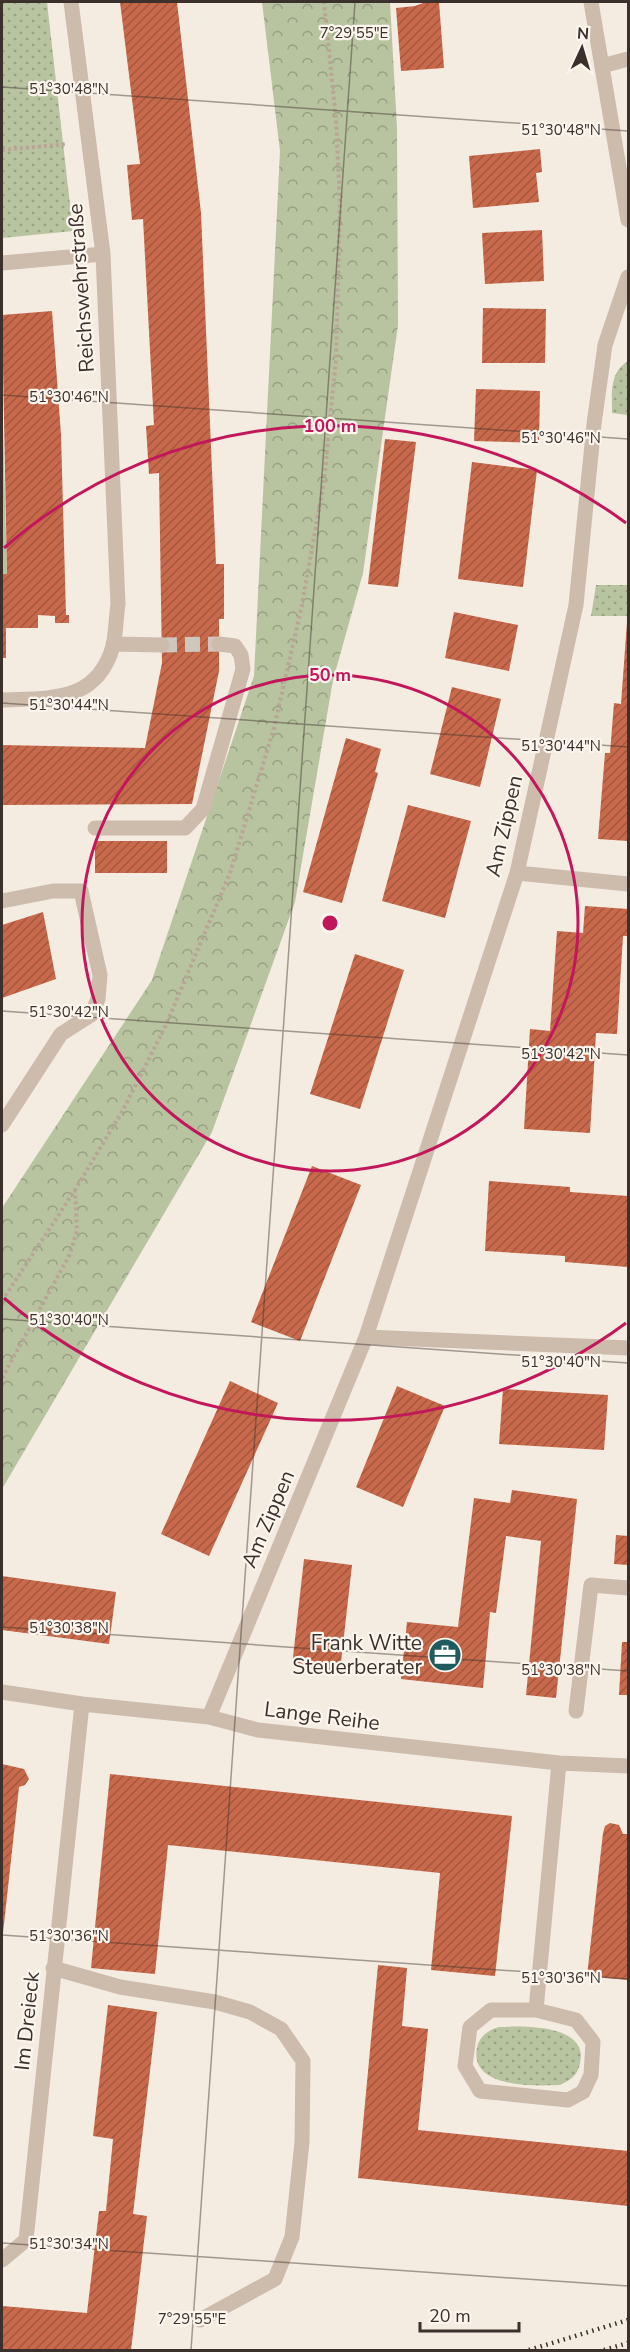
<svg xmlns="http://www.w3.org/2000/svg" width="630" height="2352" viewBox="0 0 630 2352" font-family="'Nunito Sans',sans-serif">
<style>
.grass{fill:url(#grass-dots)}
.forest{fill:url(#forest-crowns)}
.garden{fill:#b8c4a0}
.building{fill:url(#building-hatch)}
.lines{fill:none;stroke-linecap:round;stroke-linejoin:round}
.minor-tunnel{stroke:#cfc6bd;stroke-width:15;stroke-dasharray:15 8;stroke-linecap:butt}
.path{stroke:#b9a596;stroke-width:4;stroke-dasharray:3 3;stroke-linecap:butt}
.minor{stroke:#cdbbac;stroke-width:15}
.rail{stroke:#3b302b;stroke-width:4.5;stroke-dasharray:1.5 4.5;stroke-linecap:butt}
.ticks{fill:none;stroke:#3b302b;stroke-width:1.5;stroke-opacity:0.45}
.ring{fill:none;stroke:#c2185b;stroke-width:3}
.labels{text-anchor:middle;stroke-width:4.5;stroke-linejoin:round;paint-order:stroke}
.street-label{font-size:21px;fill:#3b302b;stroke:#fbf5ee}
.poi-label{font-size:21px;fill:#3b302b;stroke:#fbf5ee;text-anchor:end}
.ticks-label{font-size:15px;text-anchor:middle;fill:#3b302b;stroke:#fbf5ee;stroke-width:4.5;stroke-linejoin:round;paint-order:stroke}
.centre{fill:#c2185b;stroke:#fbf5ee;stroke-width:3}
.ring-label{font-size:18px;text-anchor:middle;font-weight:bold;fill:#c2185b;stroke:#fbf5ee;stroke-width:4.5;stroke-linejoin:round;paint-order:stroke}
</style>
<defs>
<pattern id="grass-dots" width="8" height="8" patternUnits="userSpaceOnUse" patternTransform="scale(1.5)"><rect width="8" height="8" fill="#b8c4a0"/><path d="M2 2h.1M6 6h.1" fill="none" stroke="#97a083" stroke-width="1.8" stroke-linecap="round"/></pattern>
<pattern id="forest-crowns" width="20" height="18" patternUnits="userSpaceOnUse" patternTransform="scale(1.5)"><rect width="20" height="18" fill="#b8c4a0"/><path d="M2 6a3 3 0 1 1 6 0M12 15a3 3 0 1 1 6 0" fill="none" stroke="#97a083"/></pattern>
<pattern id="building-hatch" width="6" height="6" patternUnits="userSpaceOnUse" patternTransform="scale(1.5)"><rect width="6" height="6" fill="#c8694b"/><path d="M-1 1l2-2M0 6l6-6M5 7l2-2" fill="none" stroke="#a4573f"/></pattern>
</defs>
<rect width="100%" height="100%" fill="#f4ebe1"/>
<!-- grass -->
<path class="grass" d="M2 2H47L73 231 2 238Z
M628 361V415L612 413C612 393 609 373 628 361Z
M596 585H628V616H591Z
M499 2027C523 2026 589 2024 580 2063 578 2075 570 2081 559 2085 534 2086 469 2088 477 2048 479 2037 488 2030 499 2027Z"/>
<!-- forest -->
<path class="forest" d="M262 2H390L397 128 398 325 363 573 333 680 295 902 212 1132 2 1489V1208L152 980 254 676 280 151Z"/>
<!-- garden -->
<path class="garden" d="M2 382 7 574H3L2 599Z"/>
<!-- building -->
<path class="building" d="M120 2H177L201 213 216 564H224V619H219V671L192 804 2 805V745L145 748 162 663 159 473 149 474 146 426 154 425 143 219 132 220 127 165 140 164Z
M426 2H439L444 68 401 71 396 8 415 6Z
M540 149 542 172 536 173 539 202 473 208 469 156Z
M542 230 544 281 485 284 482 233Z
M483 308 546 309 545 363H482Z
M52 311 61 435 66 615H69V623H55V616L38 615V628H6V658H2L3 574H7L2 315Z
M476 389 540 391 539 443 474 441Z
M385 439 416 442 398 587 368 584Z
M472 462 537 470 523 587 458 579Z
M454 612 518 625 509 671 445 658Z
M627 622H628V841L598 839 605 753H610L614 703 621 704Z
M452 687 501 699 480 787 430 774Z
M346 738 381 749 375 772 378 773 342 903 303 892Z
M408 805 471 821 445 918 382 901Z
M95 841H167V873H95Z
M585 906 628 909V936H623L617 1034 596 1033 590 1133 524 1129 530 1029 550 1031 557 931 583 933Z
M43 912 56 979 2 998V925Z
M355 954 404 970 360 1109 310 1094Z
M312 1166 361 1185 300 1341 251 1322Z
M489 1181 570 1187V1192L628 1196V1267L565 1262V1256L485 1251Z
M230 1381 278 1403 209 1556 161 1534Z
M397 1386 445 1406 403 1507 356 1487Z
M503 1389 608 1395 604 1450 499 1444Z
M512 1490 577 1499 556 1698 526 1695 541 1541 506 1536 496 1613 490 1612 483 1688 401 1679 407 1622 458 1627 474 1498 510 1503Z
M616 1535 628 1536V1565L614 1564Z
M304 1559 352 1565 340 1671 292 1666Z
M2 1576 116 1592 109 1644 2 1630Z
M622 1642H628V1695H619Z
M2 1764 24 1769 29 1779 25 1785 19 1787 3 1933Z
M110 1774 512 1816 495 1976 431 1970 440 1873 168 1845 155 1974 91 1968Z
M610 1823 619 1825 623 1834H628V1980L587 1976 603 1833 605 1826Z
M378 1965 407 1968 402 2026 428 2029 418 2130 628 2151V2206L358 2178Z
M108 2005 157 2012 133 2214 147 2216 131 2350H2V2306L87 2313 99 2211H106L113 2139 93 2136Z"/>
<g class="lines">
<!-- minor-tunnel -->
<path class="minor-tunnel" d="M162 645 219 644"/>
<!-- path -->
<path class="path" d="M2 150 66 144
M2 1301 75 1190 123 1110 166 1025 230 873 274 728 302 605 324 481 336 359 340 204 336 119 324 2
M2 1378 69 1256 77 1231 75 1190"/>
<!-- minor -->
<path class="minor" d="M591 2 628 220
M602 66 628 59
M2 263 103 254
M113 644 162 645
M2 700C50 698 97 703 113 646 116 633 116 618 118 604L103 254 71 2
M95 828H185L203 809 243 669 241 655 235 646 219 644
M517 873 628 884
M2 901 53 891H81L100 975 98 999 91 1015 61 1034 2 1125
M366 1337 628 1348
M2 1692 82 1704 209 1717 258 1730 559 1763 628 1766
M576 1711 591 1585 628 1588
M209 1717 366 1337 517 873 576 605 594 424 605 345 628 277
M53 1968 120 1987 215 2002 250 2012 281 2029 303 2061 302 2142 292 2237 275 2279 200 2320
M536 2010H491L470 2027 465 2066 480 2091 568 2100 583 2092 591 2075 593 2042 576 2020 536 2010 559 1763
M2 2260 26 2240 82 1704"/>
<!-- rail -->
<path class="rail" d="M529 2350 628 2320
M604 2350 628 2343"/>
</g>
<!-- ticks -->
<path class="ticks" d="M2 87 628 131M2 395 628 439M2 703 628 747M2 1011 628 1055M2 1319 628 1363M2 1627 628 1671M2 1935 628 1979M2 2243 628 2286M191 2350 355 2"/>
<!-- distance rings -->
<g class="ring">
<circle cx="330" cy="923" r="248"/>
<path d="M626 1323A497 497 0 0 1 4 1298M4 548A497 497 0 0 1 626 523"/>
</g>
<!-- icons -->
<defs>
<g id="office-disc" transform="scale(1.725)"><circle r="9.5" fill="#1f5a5e" stroke="#fbf5ee"/><path d="M-6-3h4V-5.5h4V-3h4V5H-6ZM-1-4.5V-3h2v-1.5ZM-6 0V1H6V0Z" fill="#fff"/></g>
</defs>
<g fill-rule="evenodd">
<use href="#office-disc" x="445" y="1655"/>
</g>
<g class="labels">
<!-- street labels -->
<g class="street-label">
<text transform="translate(81 288) rotate(-94)" y="7">Reichswehrstraße</text>
<text transform="translate(504 826) rotate(-77)" y="7">Am Zippen</text>
<text transform="translate(268 1519) rotate(-67)" y="7">Am Zippen</text>
<text transform="translate(322 1716) rotate(7)" y="7">Lange Reihe</text>
<text transform="translate(27 2021) rotate(-84)" y="7">Im Dreieck</text>
</g>
<!-- poi labels -->
<g class="poi-label">
<text x="422" y="1650">Frank Witte<tspan x="422" dy="24">Steuerberater</tspan></text>
</g>
</g>
<g class="ticks-label">
<text x="354" y="38">7°29'55"E</text>
<text x="69" y="94">51°30'48"N</text>
<text x="561" y="135">51°30'48"N</text>
<text x="69" y="402">51°30'46"N</text>
<text x="561" y="443">51°30'46"N</text>
<text x="69" y="710">51°30'44"N</text>
<text x="561" y="751">51°30'44"N</text>
<text x="69" y="1017">51°30'42"N</text>
<text x="561" y="1059">51°30'42"N</text>
<text x="69" y="1325">51°30'40"N</text>
<text x="561" y="1367">51°30'40"N</text>
<text x="69" y="1633">51°30'38"N</text>
<text x="561" y="1675">51°30'38"N</text>
<text x="69" y="1941">51°30'36"N</text>
<text x="561" y="1983">51°30'36"N</text>
<text x="69" y="2249">51°30'34"N</text>
<text x="192" y="2324">7°29'55"E</text>
</g>
<circle cx="330" cy="923" r="9" class="centre"/>
<g class="ring-label">
<text x="330" y="432">100 m</text>
<text x="330" y="681">50 m</text>
</g>
<!-- border -->
<rect width="630" height="2352" fill="none" stroke="#3b302b" stroke-width="6"/>
<!-- north arrow -->
<g transform="translate(582 48) rotate(4)" stroke="#fbf5ee" stroke-width="4.5" paint-order="stroke">
<path d="M0-4.5L10 22L0 15L-10 22Z" fill="#3b302b"/>
<text y="-9" font-size="16" font-weight="bold" text-anchor="middle" fill="#3b302b">N</text>
</g>
<!-- scale -->
<path d="M420 2322v9h99v-9" fill="none" stroke="#3b302b" stroke-width="3"/>
<text x="429" y="2322" font-size="18" fill="#3b302b" stroke="#fbf5ee" stroke-width="4.5" paint-order="stroke">20 m</text>
</svg>
